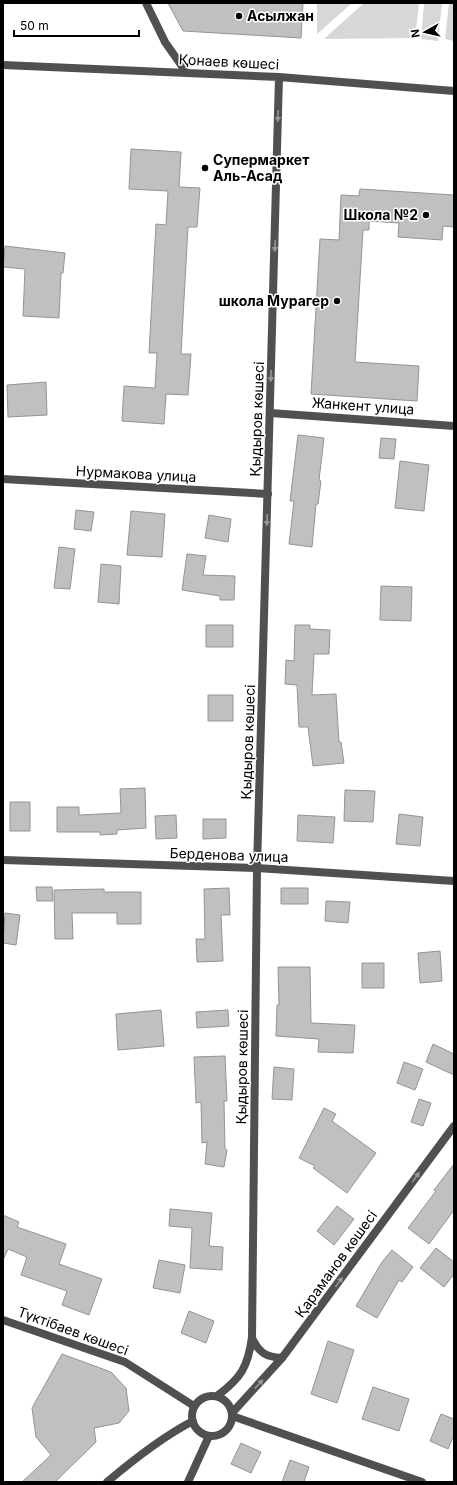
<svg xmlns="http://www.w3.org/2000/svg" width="457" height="1485" viewBox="0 0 457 1485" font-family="Inter,sans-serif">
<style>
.green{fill:#d7d7d7}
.building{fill:#c0c0c0;stroke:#949494}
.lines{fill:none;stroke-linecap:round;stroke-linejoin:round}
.minor{stroke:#505050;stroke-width:8}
.tertiary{stroke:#505050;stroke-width:8}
.oneway{fill:#969696}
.poi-dot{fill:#000;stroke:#fff;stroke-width:1.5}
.labels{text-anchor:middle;stroke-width:3;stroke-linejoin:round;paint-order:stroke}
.poi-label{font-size:14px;font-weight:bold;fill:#000;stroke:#fff;text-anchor:start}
.street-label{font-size:14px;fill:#000;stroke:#fff}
</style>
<rect width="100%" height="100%" fill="#fff"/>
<!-- green -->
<path class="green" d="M317 3H352L317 34Z
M364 3H419L415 38 324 39Z
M424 3H442L438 41 421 39Z
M449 3H454V41L445 39Z"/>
<!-- building -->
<path class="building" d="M168 3H303L301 38 183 31Z
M131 149 181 152 179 187 200 188 197 227H188L181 354H191L188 395 166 394 164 424 122 421 124 386 155 388 157 353H149L156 224 166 225 168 191 129 189Z
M360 189 454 195V227L443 226 442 240 398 237 399 223 369 221V230H363L355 362 419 366 417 401 311 394 320 239 339 240 341 195 359 196Z
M5 246 65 253 63 273H61L59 318 23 316 25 269 3 267Z
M46 382 47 415 8 417 7 385Z
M298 435 324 438 319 480 321 481 318 504H316L312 547 289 544 294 501H290Z
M381 438 396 439 394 459 379 458Z
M400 461 429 465 424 511 395 508Z
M76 510 94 512 91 531 74 529Z
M131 511 165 514 162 557 127 555Z
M209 515 231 519 228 542 205 538Z
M59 547 75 549 70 589 54 588Z
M187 554 206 556 203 575 235 576 234 600H220V596L182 590Z
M101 564 121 566 119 604 98 602Z
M381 586 412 587 411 621 380 620Z
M206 625H233V647H206Z
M295 625H310V629L330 630 329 654H314L312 695 336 694 339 742H341L344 763 313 766 308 727H299L297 685 285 684 286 660 294 661Z
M208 695H233V721H208Z
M145 788 146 828 117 830V834L100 835V832H57V807H79V815L121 813 120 789Z
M345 790 375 791 373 822 344 821Z
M10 802H30V831H10Z
M399 814 423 817 420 846 396 844Z
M176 815 177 838 156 839 155 816Z
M298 815 335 817 333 843 297 841Z
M203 819H226V838L203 839Z
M36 887H52L53 901H37Z
M229 888 230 915H221L223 961 197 962 196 939H205L204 889Z
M281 888H308V904H281Z
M104 889V892H141V924H117V913H72L73 939H55L54 890Z
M326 901 350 902 348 923 325 921Z
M5 913 20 915 16 945 3 943Z
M440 951 442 981 420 983 418 953Z
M362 963H384V988H362Z
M278 967H310L311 1023 355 1025 353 1053 318 1052 319 1039 276 1036 277 1005H279Z
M161 1010 164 1046 118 1050 116 1014Z
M228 1010 229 1026 197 1028 196 1012Z
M433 1044 454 1054V1075L426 1062Z
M225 1056 227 1101H224L225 1149 227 1150 224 1167 205 1164 207 1142 202 1143 201 1102 196 1103 194 1057Z
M404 1062 423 1069 415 1090 397 1083Z
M274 1067 294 1069 292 1100 272 1099Z
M419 1099 431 1103 423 1126 411 1122Z
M324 1108 336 1114 332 1121 376 1153 347 1193 313 1168 315 1166 299 1158Z
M454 1164V1210L429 1244 408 1228 436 1191 434 1190Z
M337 1206 354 1219 334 1245 317 1231Z
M170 1209 212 1213 209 1246 223 1247 222 1270 190 1268 192 1228 169 1226Z
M3 1215 19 1222 17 1227 66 1244 59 1264 102 1279 89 1315 62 1305 67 1291 21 1275 27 1257 8 1249 3 1260Z
M436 1248 454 1262V1274L444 1287 420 1268Z
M392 1250 413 1267 402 1282 399 1280 377 1318 356 1306 382 1262Z
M159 1260 185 1265 180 1293 153 1288Z
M189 1311 214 1321 206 1343 181 1333Z
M328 1341 354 1350 337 1403 311 1394Z
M62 1354 111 1372 126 1388 129 1411 119 1423 94 1428 96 1442 55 1482H22L51 1455 36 1437 32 1408Z
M373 1387 409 1399 399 1431 362 1419Z
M441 1414 454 1419V1435L448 1449 430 1441Z
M241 1443 261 1452 251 1473 231 1464Z
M290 1460 309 1467 304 1482H282Z"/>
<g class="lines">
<!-- minor -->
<path class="minor" d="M270 413 454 426
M3 479 268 494
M3 860 257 868 454 881
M3 1320 125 1362 194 1406
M232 1416 422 1482"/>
<!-- tertiary -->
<path class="tertiary" d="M146 3 165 42 186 72
M3 65 279 77 454 91
M252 1338C259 1353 266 1357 282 1358
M192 1416a20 20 0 1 1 40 0a20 20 0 1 1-40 0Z
M217 1396C241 1378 248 1367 252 1337L257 868 279 77
M232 1413 282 1358 454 1126
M107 1482C133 1460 162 1437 193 1421
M188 1482 209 1436"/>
</g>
<!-- one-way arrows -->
<defs><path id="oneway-solid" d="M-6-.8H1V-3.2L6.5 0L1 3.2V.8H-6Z"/></defs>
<g class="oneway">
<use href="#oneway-solid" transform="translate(278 116) rotate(92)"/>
<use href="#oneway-solid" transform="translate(275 246) rotate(92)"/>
<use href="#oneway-solid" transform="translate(271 376) rotate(92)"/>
<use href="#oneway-solid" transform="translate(267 520) rotate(92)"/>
<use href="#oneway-solid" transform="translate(416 1177) rotate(-54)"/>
<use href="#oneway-solid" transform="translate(339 1282) rotate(-54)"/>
<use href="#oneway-solid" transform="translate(259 1384) rotate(-47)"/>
</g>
<!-- markers -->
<g class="poi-dot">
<circle cx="239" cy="16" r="4"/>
<circle cx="205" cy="168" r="4"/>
<circle cx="426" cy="215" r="4"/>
<circle cx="337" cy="301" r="4"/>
</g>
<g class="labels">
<!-- poi labels -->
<g class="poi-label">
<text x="247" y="21">Асылжан</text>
<text x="213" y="165">Супермаркет<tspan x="213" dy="16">Аль-Асад</tspan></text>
<text x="418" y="220" text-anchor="end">Школа №2</text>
<text x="329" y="306" text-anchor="end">школа Мурагер</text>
</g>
<!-- street labels -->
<g class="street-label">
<text transform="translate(229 62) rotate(3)" y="5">Қонаев көшесі</text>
<text transform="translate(363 406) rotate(4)" y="5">Жанкент улица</text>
<text transform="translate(257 419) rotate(-88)" y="5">Қыдыров көшесі</text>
<text transform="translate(136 474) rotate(3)" y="5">Нурмакова улица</text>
<text transform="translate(248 742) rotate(-88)" y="5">Қыдыров көшесі</text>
<text transform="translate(229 855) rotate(2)" y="5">Берденова улица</text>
<text transform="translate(242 1067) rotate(-89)" y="5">Қыдыров көшесі</text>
<text transform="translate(336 1264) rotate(-54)" y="5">Қараманов көшесі</text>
<text transform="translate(73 1331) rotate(20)" y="5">Түктібаев көшесі</text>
</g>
</g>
<!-- border -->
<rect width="457" height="1485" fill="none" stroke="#000000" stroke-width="8"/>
<!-- north arrow -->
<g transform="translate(425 32) rotate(262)" stroke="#ffffff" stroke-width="3" paint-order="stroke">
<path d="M0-3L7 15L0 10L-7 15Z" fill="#000000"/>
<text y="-6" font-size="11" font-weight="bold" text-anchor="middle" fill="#000000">N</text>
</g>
<!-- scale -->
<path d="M14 30v6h125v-6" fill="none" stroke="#000000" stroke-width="2"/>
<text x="20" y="30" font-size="12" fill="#000000" stroke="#ffffff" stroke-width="3" paint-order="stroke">50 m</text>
</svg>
